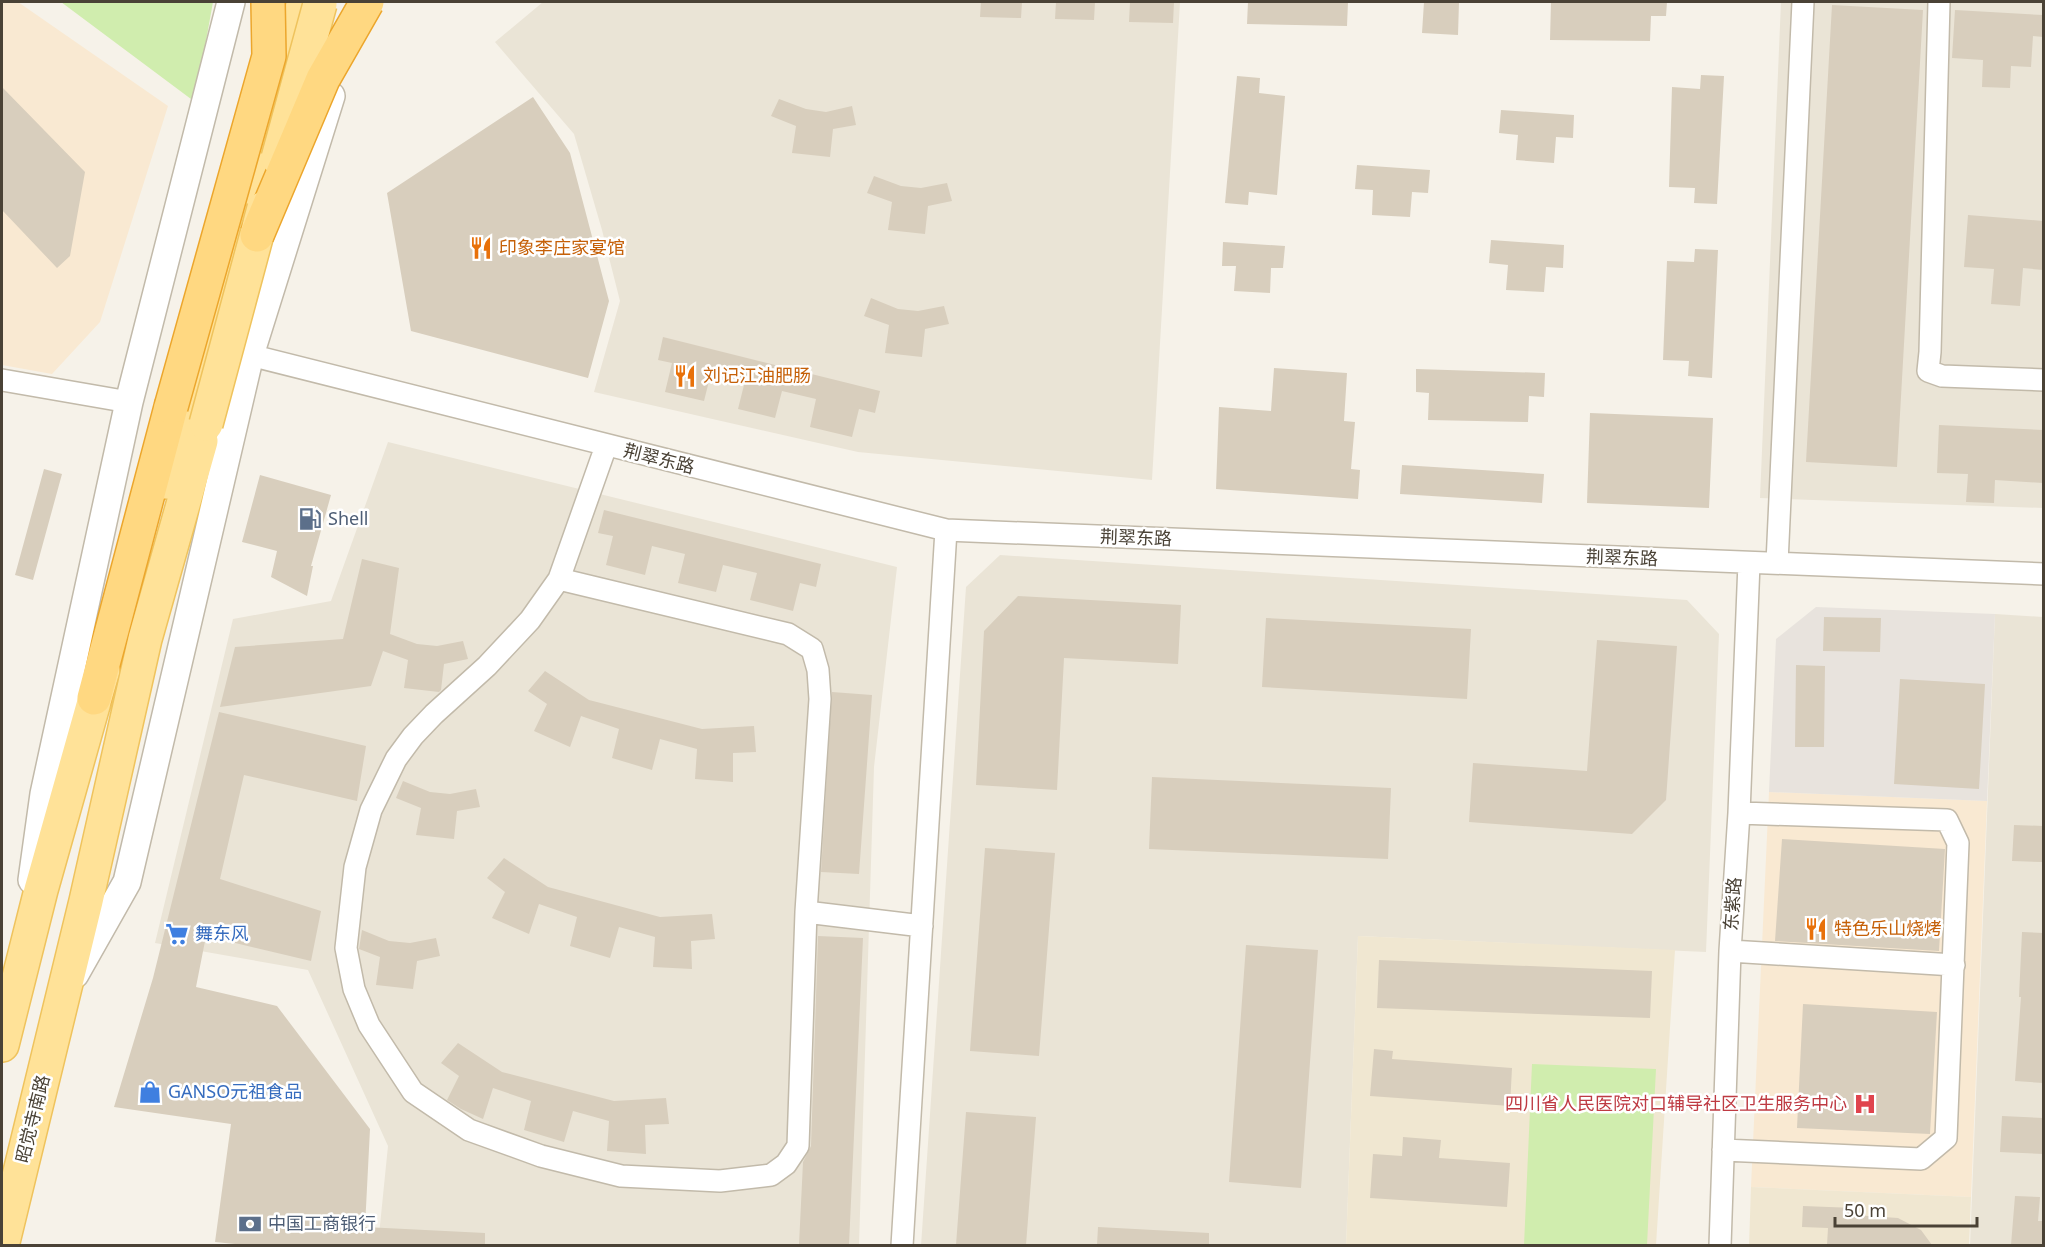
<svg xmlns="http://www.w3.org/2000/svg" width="2045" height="1247" viewBox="0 0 2045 1247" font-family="'Noto Sans','Noto Sans SC',sans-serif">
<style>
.residential{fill:#eae4d6}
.commercial{fill:#f9e9d2}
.industrial{fill:#e8e3dd}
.education{fill:#f0e7d1}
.green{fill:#d0edae}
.building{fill:#d8cebd}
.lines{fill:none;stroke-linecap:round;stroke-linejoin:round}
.minor-casing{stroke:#c2baaa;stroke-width:24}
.tertiary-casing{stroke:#c2baaa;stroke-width:30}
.primary-casing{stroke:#efc35d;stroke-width:36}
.trunk-casing{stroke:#eca62c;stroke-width:36}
.minor{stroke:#fff;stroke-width:21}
.tertiary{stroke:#fff;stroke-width:27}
.primary{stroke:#ffe298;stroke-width:33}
.trunk{stroke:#ffd881;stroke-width:33}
.primary-bridge-casing{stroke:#efc35d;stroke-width:36;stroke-linecap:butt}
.trunk-bridge-casing{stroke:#eca62c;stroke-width:36;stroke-linecap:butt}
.primary-bridge{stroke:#ffe298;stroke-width:33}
.trunk-bridge{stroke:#ffd881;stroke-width:33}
.labels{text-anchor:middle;stroke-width:5;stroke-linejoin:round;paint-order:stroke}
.food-label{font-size:18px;fill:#c56008;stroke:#fff;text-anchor:start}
.street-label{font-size:18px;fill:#4a4236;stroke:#fff}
.service-label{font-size:18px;fill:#4e5e75;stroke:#fff;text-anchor:start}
.shop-label{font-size:18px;fill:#366cbe;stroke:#fff;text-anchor:start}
.health-label{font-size:18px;fill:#be3a42;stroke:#fff;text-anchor:end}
</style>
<rect width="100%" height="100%" fill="#f6f2e9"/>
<!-- residential -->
<path class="residential" d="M543 2H1180L1152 480 858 452 594 392 620 301 602 230 574 134 495 42Z
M1781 2H2043V508L1760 498Z
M388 442 897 567 874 767 859 1245H378L388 1146 308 970 155 943 233 619 331 601Z
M1000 555 1687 600 1719 634 1706 952 1358 936 1346 1245 921 1246 966 587Z
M1995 614 2043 617V1245L1970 1246Z"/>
<!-- commercial -->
<path class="commercial" d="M2 2H18L168 106 100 322 52 374 2 365Z
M1769 792 1987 801 1971 1197 1751 1187Z"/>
<!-- industrial -->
<path class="industrial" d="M1816 607 1995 614 1987 801 1769 792 1776 639Z"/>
<!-- education -->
<path class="education" d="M1358 936 1675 950 1656 1245 1346 1246Z
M1751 1187 1971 1197 1969 1245 1749 1246Z"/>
<!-- green -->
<path class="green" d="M61 2H213L195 102Z
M1532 1064 1656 1069 1647 1245H1524Z"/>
<!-- building -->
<path class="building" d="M981 2H1022L1021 18 980 17Z
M1056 2H1095L1094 20 1055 19Z
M1130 2H1174L1173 23 1129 22Z
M1248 2H1348L1347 26 1247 24Z
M1424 2H1459L1458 35 1422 33Z
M1551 2H1667L1666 16H1651L1650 41 1550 40Z
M1832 5 1923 10 1897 467 1806 462Z
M1955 10 2043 15V37L2033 36 2031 67 2011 66 2010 88 1982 87 1983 60 1952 58Z
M1701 75 1724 76 1717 204 1694 203 1695 188 1669 187 1672 87 1700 89Z
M1237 76 1260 78 1259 93 1285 96 1277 195 1249 192 1248 205 1225 203Z
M2 87 85 172 70 256 57 268 2 210Z
M533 97 570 153 609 301 588 378 411 331 387 193Z
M779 99 806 109 826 112 852 106 856 125 833 129 830 157 792 153 796 126 771 116Z
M1501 110 1574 115 1573 138 1556 137 1554 163 1516 160 1518 135 1499 133Z
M1357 165 1430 170 1428 193 1412 192 1410 217 1372 215 1373 190 1355 189Z
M874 176 901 186 921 188 947 183 952 201 928 206 925 234 888 230 892 202 867 193Z
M1968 215 2043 221V270L2023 268 2020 306 1991 304 1994 269 1964 267Z
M1491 240 1564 245 1563 268 1546 267 1544 292 1506 290 1508 265 1489 263Z
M1223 242 1285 246 1283 268H1271L1270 293 1234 291 1236 266H1222Z
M1695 249 1718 250 1712 378 1688 376 1689 361 1663 360 1667 261 1694 262Z
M871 298 898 309 918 311 944 306 949 324 925 329 922 357 885 353 889 325 864 316Z
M663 337 880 391 875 413 859 409 852 437 810 427 816 399 782 391 775 418 738 409 745 381 711 373 704 401 665 392 672 363 658 360Z
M1274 368 1347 373 1344 421 1355 422 1351 469 1360 470 1358 499 1216 489 1219 407 1271 411Z
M1416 369 1545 373 1544 397 1529 396 1528 422 1428 420 1429 393 1416 392Z
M1590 413 1713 418 1709 508 1587 503Z
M1939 425 2043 430V483L1995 480 1994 503 1966 502 1968 474 1937 473Z
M1402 465 1544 474 1542 503 1400 494Z
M44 469 62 474 33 580 15 575Z
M260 475 331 495 311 566H313L307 596 271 577 277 551 242 542Z
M604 510 821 564 816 587 800 583 793 611 750 600 757 573 723 565 716 592 678 583 685 554 652 546 645 575 606 565 613 536 598 533Z
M362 559 399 568 390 634 417 644 437 646 463 641 468 659 444 664 441 690 439 692 404 688 408 660 383 651 371 686 220 707 235 647 343 639Z
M1018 596 1181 605 1178 664 1064 658 1057 790 976 785 984 631Z
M1824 617 1881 618 1880 652 1823 651Z
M1266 618 1471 629 1467 699 1262 687Z
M1597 640 1677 646 1666 800 1632 834 1469 822 1473 763 1587 771Z
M1796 665 1825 666 1824 747H1795Z
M545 671 589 700 702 729 754 726 756 752 733 753V782L695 779 697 749 660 739 652 770 612 758 619 729 581 716 570 747 534 731 547 704 528 691Z
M1900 679 1985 684 1979 789 1894 784Z
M832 692 872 695 859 874 821 872Z
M219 712 366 746 357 801 244 775 220 879 321 911 311 961 206 936 196 987 277 1006 370 1129 365 1227 485 1233V1245H245L215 1242 231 1124 114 1107 153 978Z
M1152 777 1391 788 1388 859 1149 849Z
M403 781 430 792 450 794 476 789 480 807 457 811 454 839 416 835 421 808 396 798Z
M2014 825 2043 826V862L2012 861Z
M1782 839 1945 849 1939 951 1775 941Z
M985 848 1055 853 1039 1056 970 1051Z
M504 858 548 887 660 917 712 914 715 939 691 941 692 969 653 967 655 937 619 927 610 958 570 946 577 917 539 904 529 934 492 918 505 892 487 878Z
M362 930 389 941 410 943 436 938 440 956 417 961 413 989 376 985 380 957 359 949Z
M2022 932 2043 933V1083L2015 1081 2021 997H2019Z
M818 936 863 938 849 1245H799L803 1162 811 1146Z
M1246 945 1318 950 1301 1188 1229 1182Z
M1379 960 1652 971 1650 1018 1377 1008Z
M1803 1004 1937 1012 1930 1134 1797 1128Z
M458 1043 502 1072 614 1101 666 1098 669 1124 645 1125 646 1154 607 1151 609 1121 573 1111 564 1142 524 1130 531 1101 493 1088 483 1119 461 1109 447 1100 459 1076 441 1063Z
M1374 1049 1393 1051 1392 1059 1512 1068 1510 1106 1370 1096Z
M966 1112 1036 1117 1026 1245H956Z
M2002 1116 2043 1118V1154L2000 1152Z
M1403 1137 1441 1140 1439 1158 1510 1163 1507 1207 1370 1198 1373 1154 1402 1156Z
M2015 1196 2040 1197 2038 1221H2043V1245H2011Z
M1803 1206 1855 1208 1854 1215 1898 1218 1921 1230 1932 1245H1827L1828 1228 1802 1227Z
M1098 1227 1209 1233V1245H1097Z"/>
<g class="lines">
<!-- minor casing -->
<g class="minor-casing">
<path id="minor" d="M1939 2 1930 352 1928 371 1942 376 2044 380
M250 355 946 530 2044 574
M2 380 129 402
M1777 563 1803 2
M559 579 788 634 812 649 818 670 820 699 806 912 798 1146 786 1164 771 1175 720 1181 621 1176 541 1156 469 1130 413 1092 369 1025 354 989 346 948 355 867 371 810 396 759 413 736 434 714 487 666 530 620 559 579 606 446
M806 912 922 926
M1730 951 1954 965
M1723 1150 1921 1159 1946 1138 1958 843 1947 820 1739 813
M902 1246 946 530
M1720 1246 1730 951 1739 813 1749 563"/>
</g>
<!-- tertiary casing -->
<g class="tertiary-casing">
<path id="tertiary" d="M32 880 44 794 129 402 231 2
M75 974 127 882 250 355 331 96"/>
</g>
<!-- primary casing -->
<g class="primary-casing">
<path id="primary" d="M165 482 184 426 304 2
M2 1045 41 890 103 670
M2 1246 86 901 145 639 201 441"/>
</g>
<!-- trunk casing -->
<g class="trunk-casing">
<path id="trunk" d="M94 698 171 407"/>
</g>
<!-- minor -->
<use href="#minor" class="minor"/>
<!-- tertiary -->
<use href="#tertiary" class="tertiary"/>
<!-- primary -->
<use href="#primary" class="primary"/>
<!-- trunk -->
<use href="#trunk" class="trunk"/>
<!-- primary-bridge casing -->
<g class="primary-bridge-casing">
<path id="primary-bridge" d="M278 158 320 4
M206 424 264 208"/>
</g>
<!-- trunk-bridge casing -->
<g class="trunk-bridge-casing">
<path id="trunk-bridge" d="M257 235 323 79 367 2
M171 407 269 56 268 2"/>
</g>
<!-- primary-bridge -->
<use href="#primary-bridge" class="primary-bridge"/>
<!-- trunk-bridge -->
<use href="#trunk-bridge" class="trunk-bridge"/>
</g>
<!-- icons -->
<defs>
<g id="restaurant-bare" transform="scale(1.8)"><path d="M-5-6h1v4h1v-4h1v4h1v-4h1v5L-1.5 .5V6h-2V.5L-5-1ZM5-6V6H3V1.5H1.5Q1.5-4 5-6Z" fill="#e8710a" stroke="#fff" stroke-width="2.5" paint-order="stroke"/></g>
<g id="fuel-bare" transform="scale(1.8)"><path d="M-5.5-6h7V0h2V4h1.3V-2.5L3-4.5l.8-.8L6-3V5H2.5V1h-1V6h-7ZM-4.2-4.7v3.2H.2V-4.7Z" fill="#5c6f8a" stroke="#fff" stroke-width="2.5" paint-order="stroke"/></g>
<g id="supermarket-bare" transform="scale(1.8)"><path d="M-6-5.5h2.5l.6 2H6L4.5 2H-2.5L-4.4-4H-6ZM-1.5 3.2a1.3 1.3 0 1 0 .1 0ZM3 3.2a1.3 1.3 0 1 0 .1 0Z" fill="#3f7fe0" stroke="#fff" stroke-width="2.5" paint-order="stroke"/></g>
<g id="shop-bare" transform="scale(1.8)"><path d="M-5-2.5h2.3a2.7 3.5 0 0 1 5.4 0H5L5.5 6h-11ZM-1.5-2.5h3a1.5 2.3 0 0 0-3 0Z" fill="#3f7fe0" stroke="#fff" stroke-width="2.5" paint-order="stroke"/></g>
<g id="hospital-bare" transform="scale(1.8)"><path d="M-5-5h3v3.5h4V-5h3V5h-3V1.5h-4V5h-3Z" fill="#e0444e" stroke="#fff" stroke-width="2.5" paint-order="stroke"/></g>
<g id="bank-bare" transform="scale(1.8)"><path d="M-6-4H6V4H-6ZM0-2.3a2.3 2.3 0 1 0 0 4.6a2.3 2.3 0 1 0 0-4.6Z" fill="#5c6f8a" stroke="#fff" stroke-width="2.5" paint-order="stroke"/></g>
</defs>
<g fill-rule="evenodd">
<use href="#restaurant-bare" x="481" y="248"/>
<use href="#restaurant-bare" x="685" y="376"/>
<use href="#fuel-bare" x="310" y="519"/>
<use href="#restaurant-bare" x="1816" y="929"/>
<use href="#supermarket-bare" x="177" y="934"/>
<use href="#shop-bare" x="150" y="1092"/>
<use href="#hospital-bare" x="1865" y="1104"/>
<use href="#bank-bare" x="250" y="1224"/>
</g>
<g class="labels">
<!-- food labels -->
<g class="food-label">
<text x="499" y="254">印象李庄家宴馆</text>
<text x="703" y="382">刘记江油肥肠</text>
<text x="1834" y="935">特色乐山烧烤</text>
</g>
<!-- street labels -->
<g class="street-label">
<text transform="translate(659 459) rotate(14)" y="6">荆翠东路</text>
<text transform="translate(1136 538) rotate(2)" y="6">荆翠东路</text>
<text transform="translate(1622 558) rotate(2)" y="6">荆翠东路</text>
<text transform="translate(1733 904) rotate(-86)" y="6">东紫路</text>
<text transform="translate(33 1119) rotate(-76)" y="6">昭觉寺南路</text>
</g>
<!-- service labels -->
<g class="service-label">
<text x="328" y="525">Shell</text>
<text x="268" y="1230">中国工商银行</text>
</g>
<!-- shop labels -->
<g class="shop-label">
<text x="195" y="940">舞东风</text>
<text x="168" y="1098">GANSO元祖食品</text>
</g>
<!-- health labels -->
<g class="health-label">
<text x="1847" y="1110">四川省人民医院对口辅导社区卫生服务中心</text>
</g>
</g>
<!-- border -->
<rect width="2045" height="1247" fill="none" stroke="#4a4236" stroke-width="6"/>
<!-- scale -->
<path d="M1835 1217v9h142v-9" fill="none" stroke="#4a4236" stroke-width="3"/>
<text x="1844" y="1217" font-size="18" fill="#4a4236" stroke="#ffffff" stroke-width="4.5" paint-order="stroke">50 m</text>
</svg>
